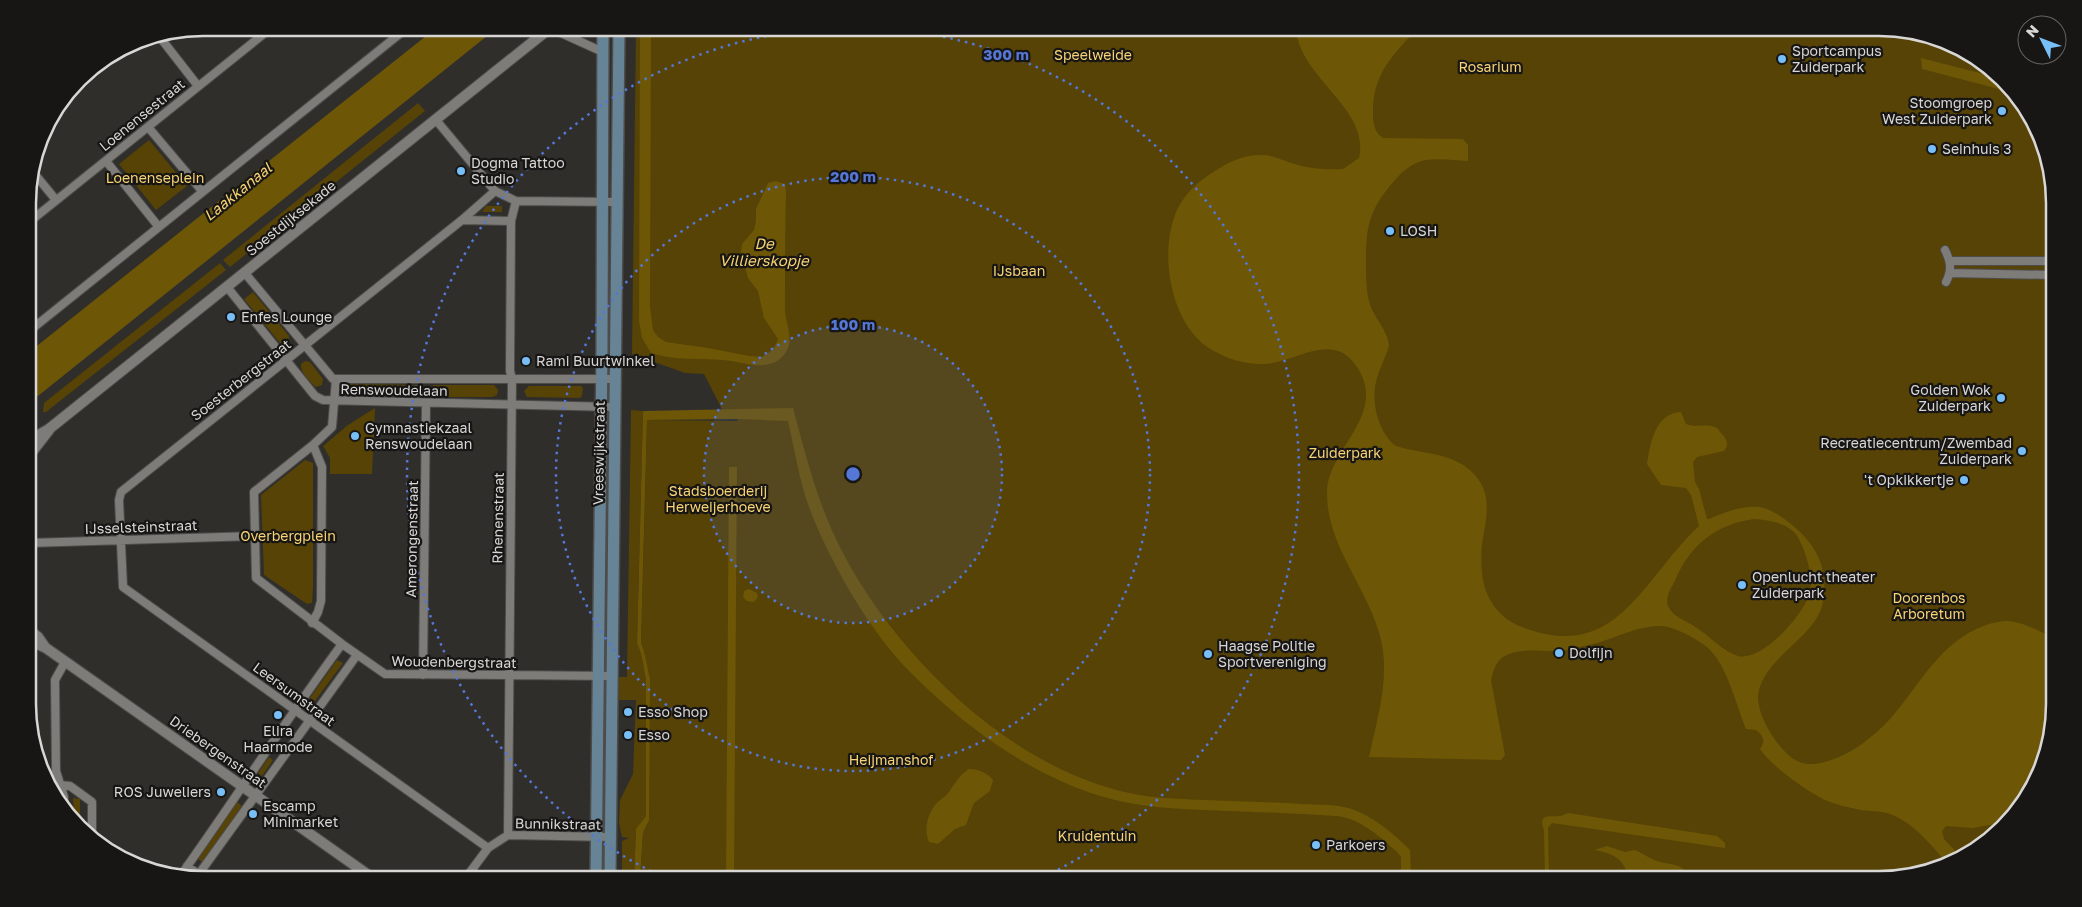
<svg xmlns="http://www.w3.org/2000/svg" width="2082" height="907" viewBox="0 0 2082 907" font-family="'Golos Text',sans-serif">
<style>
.green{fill:#564305}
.water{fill:#6e5607;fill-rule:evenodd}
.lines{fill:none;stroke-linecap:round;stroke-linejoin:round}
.minor-casing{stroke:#4d4c4a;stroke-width:10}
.tertiary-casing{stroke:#4d4c4a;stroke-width:12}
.secondary-casing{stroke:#4d4c4a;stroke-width:14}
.minor{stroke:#7d7c79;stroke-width:8}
.tertiary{stroke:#7d7c79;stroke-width:10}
.secondary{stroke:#678497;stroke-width:11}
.ring{fill:none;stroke:#5577d7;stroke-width:2.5;stroke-dasharray:2.5 5}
.poi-dot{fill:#78bff7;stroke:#171615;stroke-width:2}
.labels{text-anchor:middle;stroke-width:4.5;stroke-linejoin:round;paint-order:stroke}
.poi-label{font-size:14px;fill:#d8d7d6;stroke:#171615;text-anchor:start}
.park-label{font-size:14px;fill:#f8d474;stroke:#171615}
.street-label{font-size:14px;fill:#d8d7d6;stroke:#171615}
.water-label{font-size:15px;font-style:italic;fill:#f7d272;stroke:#171615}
.rim{fill:none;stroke:#d8d7d6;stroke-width:2.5}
.centre{fill:#5577d7;stroke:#171615;stroke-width:2.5}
.ring-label{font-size:15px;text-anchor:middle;font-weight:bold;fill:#5577d7;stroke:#171615;stroke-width:4.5;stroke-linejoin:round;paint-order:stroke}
</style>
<rect width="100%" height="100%" fill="#2f2e2b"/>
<!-- green -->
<path class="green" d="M636 28H1879L1946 41 2018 96 2053 181 2054 704 2041 771 2018 811 1977 850 1890 879H640L643 833 647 824 649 676C646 665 646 654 641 644L647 420 737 421 738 419H767L724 413 704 374 685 373 632 354Z
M418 103 425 111 230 267 223 260Z
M149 140 187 186 156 210 119 164Z
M486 206H502V212H482Z
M220 263 226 270 46 412H43L44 403Z
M253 292 289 336V341L285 344 280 343 244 299Z
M305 361 310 362 323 379 322 385 316 387C310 382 300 372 301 364Z
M348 384 423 385V396H347L343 394 344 385Z
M433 385H494L498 390 497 395 492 397H433Z
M529 386H581L583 388 582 396 580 398 527 397 524 391Z
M375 408 372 474H330V458L323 446 348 425Z
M631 410 643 411 637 644C643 655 643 668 646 680V816L636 830 634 879H622V841L629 838 622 837 619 823 620 800 633 774 636 700H619V677H627Z
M305 460 313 463V588L312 603 307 604 264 575 261 495Z
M337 660 343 663 315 701 310 698Z
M269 757 273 760 262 776 258 773Z
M73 798 80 799V823L74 818Z
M237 802 242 806 202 862 197 858Z"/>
<!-- water -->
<path class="water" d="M436 28H497L28 404V353Z
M640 28H651L650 306 653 330 658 337 666 342 708 348 749 356 762 357 773 350 778 339 764 318 758 291 748 278 741 252 742 244 754 230 756 221V209L768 183 776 181 785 184 786 192C785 232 785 272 785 311 786 322 791 333 789 345 787 352 782 359 775 362 758 370 740 361 723 360 696 358 678 361 651 353L642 338 639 321Z
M1296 28H1418C1394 54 1373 73 1373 111 1373 122 1373 131 1383 138L1463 139 1468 145V161C1454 160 1439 158 1426 160 1413 162 1403 171 1395 180 1369 210 1366 225 1366 263 1366 276 1366 289 1369 301 1373 318 1388 329 1389 346 1386 357 1380 367 1377 378 1370 400 1378 433 1396 446 1425 455 1459 452 1478 479 1493 499 1485 523 1482 545 1481 554 1481 563 1482 572 1484 597 1498 618 1522 627 1617 664 1642 579 1699 526L1691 495 1686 488 1661 485 1647 464C1650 444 1655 413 1681 412L1686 424C1695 428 1709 423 1717 428 1719 429 1720 433 1722 434 1728 441 1729 444 1724 451L1697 457 1693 462 1695 482 1699 489 1707 519H1709C1725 512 1742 505 1760 507 1770 509 1779 515 1787 521 1815 542 1829 566 1823 602 1817 636 1768 655 1759 690 1753 710 1776 746 1792 758 1803 766 1816 765 1828 761 1852 754 1873 737 1890 719 1920 685 1940 641 1986 625 1992 623 2001 621 2008 621 2024 622 2040 632 2054 638V704L2041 771 2018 811 2006 822 1973 828 1946 826 1942 831 1944 839 1960 856 1945 861C1929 842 1913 823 1890 814 1879 810 1867 812 1856 809 1847 807 1838 805 1830 802 1811 795 1771 766 1760 749 1766 741 1763 735 1756 730L1746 729C1736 705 1727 664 1707 647 1698 640 1687 634 1677 630 1650 617 1616 640 1589 645 1578 647 1567 651 1556 651 1539 652 1519 647 1503 657 1496 662 1493 671 1491 680L1505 755 1501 760 1369 757C1377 719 1390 679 1381 640 1369 589 1327 547 1327 494 1326 449 1389 416 1357 367 1333 330 1297 362 1265 364 1246 365 1228 359 1212 350 1170 326 1158 252 1177 210 1185 193 1200 180 1215 171 1228 162 1246 154 1262 155 1274 155 1287 162 1298 165 1312 169 1328 170 1343 169L1359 158C1371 109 1298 77 1296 28ZM1754 519C1767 520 1782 522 1793 531 1804 542 1814 577 1810 592 1805 613 1763 662 1738 656 1722 651 1709 635 1694 626 1686 621 1672 616 1668 606 1665 597 1671 588 1675 581 1689 546 1716 524 1754 519Z
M1921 58 1992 76 2014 93 1922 69Z
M793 408C805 453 816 497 836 539 892 657 1028 789 1164 798 1210 801 1256 801 1302 804 1319 805 1337 804 1352 809 1374 817 1394 834 1410 850L1411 879H1401V857L1397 852C1380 837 1360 818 1336 816 1300 814 1263 812 1227 811 1189 809 1152 809 1115 800 1038 781 967 729 912 674 872 635 833 567 812 515 800 485 795 452 788 421L738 419 647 420 641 643C646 654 647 667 650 679L649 820 643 833 640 879H634L636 829 646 816V680C643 668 643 655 637 644L643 411Z
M729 467H737L734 879H726Z
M749 589 757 593 758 597 754 602 747 601 743 597 744 591Z
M969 769C979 769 987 773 993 780L990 791 974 803 966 825 955 829 938 844 929 842C923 829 928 810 939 801 942 798 945 797 948 793 955 784 959 775 969 769Z
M1568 813 1717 836 1725 843V848L1552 823 1548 828 1549 879H1545L1544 830C1537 813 1551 817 1560 816 1563 815 1566 814 1568 813Z
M1607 846 1625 852 1635 850C1642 853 1649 858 1657 861 1672 866 1682 861 1689 879H1628C1626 859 1612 853 1594 850Z"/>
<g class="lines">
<!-- minor casing -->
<g class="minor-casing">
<path id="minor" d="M550 28 603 52
M159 36 198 86
M436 120 495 191 516 201 617 202
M148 127 202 191
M106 161 158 226
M33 172 56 200
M462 220 511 221
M28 223 271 28
M1945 250C1951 262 1952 270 1946 282
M1950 261H2053
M244 272 333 379H616
M1950 273 2053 275
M227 287 315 396 323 400 615 407
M28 332 407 28
M336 379 332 427 313 445 254 492 256 578 342 644 385 674 612 676
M29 543 254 536
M312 623 318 612 321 601 322 467 313 445
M423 675 426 403
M60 785 70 786 92 802V833
M64 811V797L56 771 55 680 65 662
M508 835 512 379 510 371 511 221 516 201
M488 848 123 587 119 500 121 492 462 220 495 191
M187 866 205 879
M181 875C235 799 286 720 342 644
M196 878 357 655
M465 879 488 848 508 835 610 837"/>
</g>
<!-- tertiary casing -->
<g class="tertiary-casing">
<path id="tertiary" d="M28 441 49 429 550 28
M28 457 49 430
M29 630 38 637 45 647
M29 640 46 648 374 879"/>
</g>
<!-- secondary casing -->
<g class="secondary-casing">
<path id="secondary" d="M596 879 602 350 603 28
M610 879 619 28"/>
</g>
<!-- minor -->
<use href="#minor" class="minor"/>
<!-- tertiary -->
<use href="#tertiary" class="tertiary"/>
<!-- secondary -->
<use href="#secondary" class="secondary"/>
</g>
<!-- distance rings -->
<circle cx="853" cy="474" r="149" fill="#5577d7" fill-opacity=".12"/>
<g class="ring">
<circle cx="853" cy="474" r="149"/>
<circle cx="853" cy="474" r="297"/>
<path d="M665 878A446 446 0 1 1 1041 878"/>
</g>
<!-- markers -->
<g class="poi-dot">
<circle cx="1782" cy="59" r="5"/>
<circle cx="2002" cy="111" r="5"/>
<circle cx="1932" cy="149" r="5"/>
<circle cx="461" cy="171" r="5"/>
<circle cx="1390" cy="231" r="5"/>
<circle cx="231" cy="317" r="5"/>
<circle cx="526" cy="361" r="5"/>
<circle cx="2001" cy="398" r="5"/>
<circle cx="355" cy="436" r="5"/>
<circle cx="2022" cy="451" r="5"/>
<circle cx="1964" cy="480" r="5"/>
<circle cx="1742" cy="585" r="5"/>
<circle cx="1559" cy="653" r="5"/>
<circle cx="1208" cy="654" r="5"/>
<circle cx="628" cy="712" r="5"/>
<circle cx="278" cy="715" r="5"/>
<circle cx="628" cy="735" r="5"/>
<circle cx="221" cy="792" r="5"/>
<circle cx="253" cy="814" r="5"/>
<circle cx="1316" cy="845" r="5"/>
</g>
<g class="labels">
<!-- poi labels -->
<g class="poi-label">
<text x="1792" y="56">Sportcampus<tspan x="1792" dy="16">Zuiderpark</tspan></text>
<text x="1992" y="108" text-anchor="end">Stoomgroep<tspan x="1992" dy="16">West Zuiderpark</tspan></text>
<text x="1942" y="154">Seinhuis 3</text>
<text x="471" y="168">Dogma Tattoo<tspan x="471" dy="16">Studio</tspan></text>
<text x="1400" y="236">LOSH</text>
<text x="241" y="322">Enfes Lounge</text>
<text x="536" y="366">Rami Buurtwinkel</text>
<text x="1991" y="395" text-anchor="end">Golden Wok<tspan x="1991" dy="16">Zuiderpark</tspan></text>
<text x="365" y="433">Gymnastiekzaal<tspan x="365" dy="16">Renswoudelaan</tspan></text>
<text x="2012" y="448" text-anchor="end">Recreatiecentrum/Zwembad<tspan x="2012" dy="16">Zuiderpark</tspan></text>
<text x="1954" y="485" text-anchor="end">'t Opkikkertje</text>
<text x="1752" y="582">Openlucht theater<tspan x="1752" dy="16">Zuiderpark</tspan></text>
<text x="1218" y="651">Haagse Politie<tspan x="1218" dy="16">Sportvereniging</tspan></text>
<text x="1569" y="658">Dolfijn</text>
<text x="638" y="717">Esso Shop</text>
<text x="278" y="736" text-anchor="middle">Elira<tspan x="278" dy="16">Haarmode</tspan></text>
<text x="638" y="740">Esso</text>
<text x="211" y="797" text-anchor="end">ROS Juweliers</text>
<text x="263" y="811">Escamp<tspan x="263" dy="16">Minimarket</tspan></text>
<text x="1326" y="850">Parkoers</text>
</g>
<!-- park labels -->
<g class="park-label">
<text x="1093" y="60">Speelweide</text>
<text x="1490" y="72">Rosarium</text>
<text x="155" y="183">Loenenseplein</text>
<text x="1019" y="276">IJsbaan</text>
<text x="1345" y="458">Zuiderpark</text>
<text x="718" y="496">Stadsboerderij<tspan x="718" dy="16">Herweijerhoeve</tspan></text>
<text x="288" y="541">Overbergplein</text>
<text x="1929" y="603">Doorenbos<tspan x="1929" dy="16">Arboretum</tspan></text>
<text x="891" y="765">Heijmanshof</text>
<text x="1097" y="841">Kruidentuin</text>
</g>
<!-- street labels -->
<g class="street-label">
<text transform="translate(142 115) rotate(-39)" y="5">Loenensestraat</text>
<text transform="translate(291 218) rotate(-39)" y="5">Soestdijksekade</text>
<text transform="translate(241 380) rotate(-38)" y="5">Soesterbergstraat</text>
<text transform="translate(394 390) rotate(1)" y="5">Renswoudelaan</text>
<text transform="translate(599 453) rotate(-89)" y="5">Vreeswijkstraat</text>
<text transform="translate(498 518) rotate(-89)" y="5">Rhenenstraat</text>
<text transform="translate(141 527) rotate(-2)" y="5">IJsselsteinstraat</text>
<text transform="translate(412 539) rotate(-89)" y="5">Amerongenstraat</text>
<text transform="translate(454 662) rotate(1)" y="5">Woudenbergstraat</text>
<text transform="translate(294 694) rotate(36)" y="5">Leersumstraat</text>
<text transform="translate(218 752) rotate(35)" y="5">Driebergenstraat</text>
<text transform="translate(558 824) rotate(1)" y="5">Bunnikstraat</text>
</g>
<!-- water labels -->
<g class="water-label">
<text transform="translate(238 192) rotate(-39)" y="5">Laakkanaal</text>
<text x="764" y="249">De<tspan x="764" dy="17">Villierskopje</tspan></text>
</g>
</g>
<!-- crop -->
<path d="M0 0H2082V907H0ZM203 36H1879A167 167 0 0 1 2046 203V704A167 167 0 0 1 1879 871H203A167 167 0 0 1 36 704V203A167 167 0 0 1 203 36Z" fill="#171615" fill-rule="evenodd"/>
<path class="rim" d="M203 36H1879A167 167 0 0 1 2046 203V704A167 167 0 0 1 1879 871H203A167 167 0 0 1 36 704V203A167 167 0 0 1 203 36Z"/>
<circle cx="853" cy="474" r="8" class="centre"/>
<g class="ring-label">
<text x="1006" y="60">300 m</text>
<text x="853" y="182">200 m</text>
<text x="853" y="330">100 m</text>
</g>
<!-- north arrow -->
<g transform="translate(2042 40) rotate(312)"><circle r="24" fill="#171615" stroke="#646362"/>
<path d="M0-4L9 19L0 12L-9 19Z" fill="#78bff7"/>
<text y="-8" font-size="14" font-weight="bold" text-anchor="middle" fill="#d8d7d6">N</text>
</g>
</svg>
